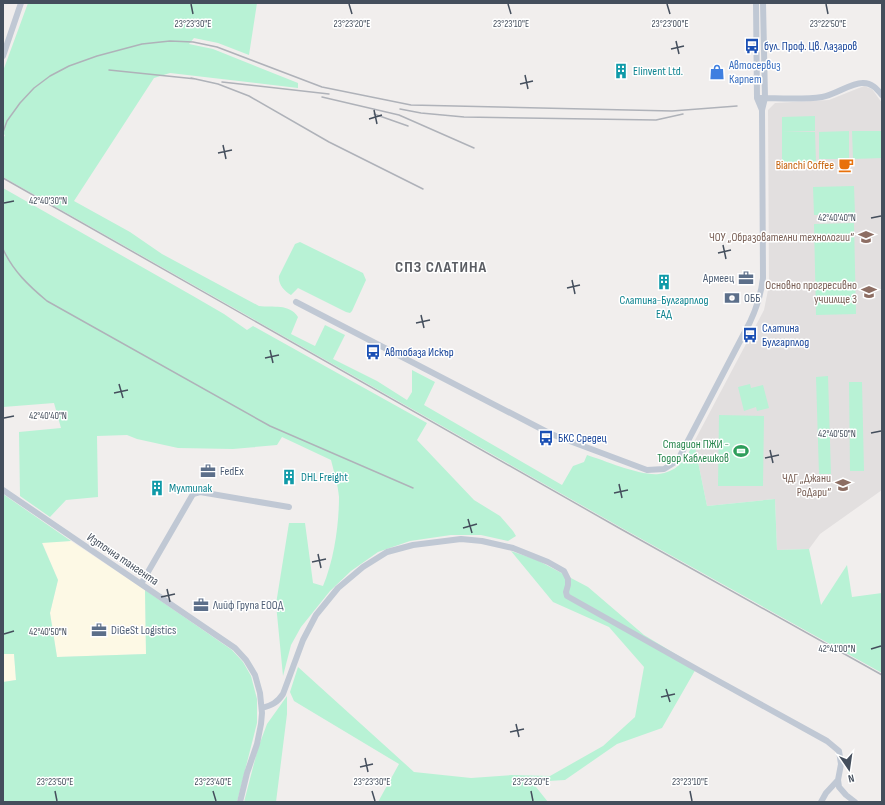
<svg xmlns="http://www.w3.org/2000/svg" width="885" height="805" viewBox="0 0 885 805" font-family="'Sofia Sans Condensed',sans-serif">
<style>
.commercial{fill:#fdf9e5}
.education{fill:#e2dfdf}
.green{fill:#b8f2d5}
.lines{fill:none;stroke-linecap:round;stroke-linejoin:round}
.minor{stroke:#c0c8d4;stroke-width:6}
.rail{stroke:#afb2b9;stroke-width:1.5}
.ticks{fill:none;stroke:#444e5c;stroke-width:1.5}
.labels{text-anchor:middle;stroke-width:3;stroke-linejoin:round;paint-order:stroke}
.transit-label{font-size:12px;fill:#164399;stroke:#fff;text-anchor:start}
.shop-label{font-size:12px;fill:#366cbe;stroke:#fff;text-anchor:start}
.culture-label{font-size:12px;fill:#0d838f;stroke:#fff;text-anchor:start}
.food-label{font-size:12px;fill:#c56008;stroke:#fff;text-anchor:end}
.education-label{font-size:12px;fill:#785e54;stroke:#fff;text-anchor:end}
.service-label{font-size:12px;fill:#4e5e75;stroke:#fff;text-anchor:start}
.leisure-label{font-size:12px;fill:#27864d;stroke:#fff;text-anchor:end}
.street-label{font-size:12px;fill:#444e5c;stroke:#fff}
.district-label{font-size:16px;font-weight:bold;letter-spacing:1px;fill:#5a5d63;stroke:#fff}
.ticks-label{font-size:10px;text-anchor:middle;fill:#444e5c;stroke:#fff;stroke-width:3;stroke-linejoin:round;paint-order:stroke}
</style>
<rect width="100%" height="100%" fill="#f1eeed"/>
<!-- commercial -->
<path class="commercial" d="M71 541 145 590 146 654 57 657 50 613 58 580 42 542Z
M3 654H14L16 680 3 682Z"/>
<!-- education -->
<path class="education" d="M864 86 872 89 882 103V490L820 534 809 549 777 550 775 499 707 506 694 442 764 310 769 285 768 110 775 103 829 100Z"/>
<!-- green -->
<path class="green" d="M28 3H257L249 55 218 43 194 38 189 44 213 49 298 83V88L170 73 154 78 74 201 130 232 162 254 259 306C273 308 289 303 298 317L291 334 315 346 325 325 345 335 333 359 377 381 407 400 412 392V370L435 382 424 405 562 485 573 466 584 462 587 455C606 461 640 476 659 474 666 473 674 470 679 465 686 459 690 450 694 442L707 506 775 499 777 550 809 549 821 605 847 565 852 597 882 593V673L620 527 3 177V139L5 135 3 134V71Z
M815 116V131L782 132V117Z
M849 131V159H819V132Z
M852 131H882V158L853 159Z
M782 132H815L816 162 782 163Z
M854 186 855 214 814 215 813 187Z
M3 188 193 296 224 314 247 330 253 326 427 423 417 440 474 500 500 516 513 531 516 536 508 541 481 535H451L410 541 378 552 351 571 330 591 301 627 291 645 283 676 276 604 289 523H305L313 583 323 586C334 560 339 525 339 497 338 485 334 472 331 460L282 437 277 445 233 449 178 448 137 439 127 435 97 436 98 497 66 500 50 517 20 496 19 432 61 428 54 403 3 407Z
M854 223 856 314 816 315 814 224Z
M300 242 363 273 366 280 352 311 350 313 346 312 298 288 291 295C284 291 278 284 279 276L295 244Z
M828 376 831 474H819L816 377Z
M849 382H862L864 471H850Z
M750 384 751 388 763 385 769 408 757 411 756 407 744 411 738 387Z
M719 415 764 416 763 486H718Z
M3 494 71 541 42 543 58 580 50 613 57 657 146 654 145 590 232 650 243 662 251 676 257 699V723L237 802H3V682L16 680 14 654H3Z
M511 551 537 560 588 587 644 635 697 667 662 728 617 744 565 780 532 782 548 802H378L399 764 294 701 290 692 298 667 414 772 471 778 512 775 550 776 603 746 635 717 644 667 609 627 553 602Z
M287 696V714L276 802H244L258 748 267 724Z"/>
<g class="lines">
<!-- minor -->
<path class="minor" d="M756 3 757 98 762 110
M3 56 21 3
M757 98C777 98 803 100 822 97 835 95 851 83 862 83 871 82 877 89 882 95
M296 302 551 434 647 470 664 469 677 461 680 456 750 322C757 307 761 295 763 278L762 110 765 98 763 3
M3 490 235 648 246 660 255 675 260 693 262 713 261 724 257 744 247 773 240 802
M141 584 193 494 200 492 289 507
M262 708C272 705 277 703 283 694L303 640 316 615 338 588 363 567 387 552 413 545 461 539 482 541 513 548 548 562 564 571 568 579V585L566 592 567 596 702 672 827 741 839 751 841 764 838 780 839 787 846 795 855 802
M821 802 826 793 838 780"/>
<!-- rail -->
<path class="rail" d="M109 70 196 79
M191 78 218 84 249 96 329 142 423 189
M222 82 329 94
M322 97 399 115 474 148
M400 109 421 113 464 117 656 120 683 114
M374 114 408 126
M3 132 7 121 20 103 34 88 50 76 69 66 97 56 142 44 170 41 193 42 217 47 322 87 411 105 672 111 737 106
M3 178 619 528 882 675
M3 249C13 271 29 286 47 301L270 426 413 488"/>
</g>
<!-- ticks -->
<path class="ticks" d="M191 4 193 14M349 4 352 14M508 4 511 14M667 4 670 14M826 4 828 14M676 41 679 54M671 49 684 46M525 75 528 89M520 84 533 81M374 110 377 124M369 119 382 115M223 145 226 159M218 153 232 150M4 203 14 201M871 218 881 216M723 245 726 259M718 253 731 250M572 280 575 294M567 288 580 285M421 315 424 328M416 323 430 320M270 350 273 363M265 358 279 355M119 384 123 398M114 393 128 390M4 418 14 416M871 433 881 431M770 450 773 463M765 458 779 455M619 484 622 498M614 493 628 490M468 519 472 533M463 528 477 524M318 554 321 568M312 562 326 559M167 589 170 602M161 597 175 594M4 634 14 631M871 649 881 646M666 689 670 702M661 697 675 694M516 724 519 737M510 732 524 729M365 758 368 772M360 767 373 764M55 791 57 801M213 791 216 801M372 791 375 801M531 791 533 801M690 791 692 801"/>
<!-- icons -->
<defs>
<g id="bus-bare" transform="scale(1.2)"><path d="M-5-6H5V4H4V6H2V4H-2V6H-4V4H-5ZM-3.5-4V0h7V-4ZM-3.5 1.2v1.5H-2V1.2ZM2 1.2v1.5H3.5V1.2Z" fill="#1a4fb4" stroke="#fff" stroke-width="2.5" paint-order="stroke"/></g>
<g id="building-bare" transform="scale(1.2)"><path d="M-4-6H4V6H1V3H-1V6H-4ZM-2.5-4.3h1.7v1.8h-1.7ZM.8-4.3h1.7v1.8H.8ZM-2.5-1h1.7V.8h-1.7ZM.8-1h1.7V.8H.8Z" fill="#0f9aa8" stroke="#fff" stroke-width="2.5" paint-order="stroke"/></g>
<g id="shop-bare" transform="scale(1.2)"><path d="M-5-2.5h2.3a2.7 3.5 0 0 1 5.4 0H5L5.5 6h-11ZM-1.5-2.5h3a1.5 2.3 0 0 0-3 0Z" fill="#3f7fe0" stroke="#fff" stroke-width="2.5" paint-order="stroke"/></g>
<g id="cafe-bare" transform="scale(1.2)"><path d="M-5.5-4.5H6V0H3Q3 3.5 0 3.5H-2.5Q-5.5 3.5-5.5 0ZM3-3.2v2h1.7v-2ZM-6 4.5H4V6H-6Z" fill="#e8710a" stroke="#fff" stroke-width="2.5" paint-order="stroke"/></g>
<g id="school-bare" transform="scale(1.2)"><path d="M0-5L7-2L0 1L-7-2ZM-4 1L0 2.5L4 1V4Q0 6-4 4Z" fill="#8d6e63" stroke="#fff" stroke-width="2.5" paint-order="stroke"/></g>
<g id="office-bare" transform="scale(1.2)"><path d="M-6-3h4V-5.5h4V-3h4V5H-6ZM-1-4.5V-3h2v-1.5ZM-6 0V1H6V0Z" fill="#5c6f8a" stroke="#fff" stroke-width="2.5" paint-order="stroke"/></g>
<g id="bank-bare" transform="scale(1.2)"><path d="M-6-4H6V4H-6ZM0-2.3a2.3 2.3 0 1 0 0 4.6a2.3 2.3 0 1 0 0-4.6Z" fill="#5c6f8a" stroke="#fff" stroke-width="2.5" paint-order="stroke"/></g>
<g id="stadium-bare" transform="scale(1.2)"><path d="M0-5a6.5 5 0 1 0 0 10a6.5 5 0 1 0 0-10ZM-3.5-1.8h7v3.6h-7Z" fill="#2e9e5b" stroke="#fff" stroke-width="2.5" paint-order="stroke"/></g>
</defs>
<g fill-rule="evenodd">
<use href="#bus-bare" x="752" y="46"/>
<use href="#building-bare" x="621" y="71"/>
<use href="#shop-bare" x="717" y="72"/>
<use href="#cafe-bare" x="846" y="165"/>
<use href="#school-bare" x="866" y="237"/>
<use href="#office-bare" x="746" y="278"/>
<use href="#building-bare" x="664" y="282"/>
<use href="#school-bare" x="869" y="292"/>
<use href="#bank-bare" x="732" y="298"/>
<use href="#bus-bare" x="750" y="335"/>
<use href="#bus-bare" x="373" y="352"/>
<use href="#bus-bare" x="546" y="438"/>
<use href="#stadium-bare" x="741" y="451"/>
<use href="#office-bare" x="208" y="471"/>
<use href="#building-bare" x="289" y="477"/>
<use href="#school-bare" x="843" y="485"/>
<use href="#building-bare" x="157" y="488"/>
<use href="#office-bare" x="201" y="605"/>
<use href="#office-bare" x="99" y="630"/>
</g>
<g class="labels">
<!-- transit labels -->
<g class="transit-label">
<text x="764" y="50">бул. Проф. Цв. Лазаров</text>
<text x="762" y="332">Слатина<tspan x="762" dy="14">Булгарплод</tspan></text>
<text x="385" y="356">Автобаза Искър</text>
<text x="558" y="442">БКС Средец</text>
</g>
<!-- shop labels -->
<g class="shop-label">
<text x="729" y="69">Автосервиз<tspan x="729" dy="14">Карпет</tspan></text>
</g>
<!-- culture labels -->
<g class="culture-label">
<text x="633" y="75">Elinvent Ltd.</text>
<text x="664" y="304" text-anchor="middle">Слатина-Булгарплод<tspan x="664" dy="14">ЕАД</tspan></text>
<text x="301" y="481">DHL Freight</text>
<text x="169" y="492">Мултипак</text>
</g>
<!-- food labels -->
<g class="food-label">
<text x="834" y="169">Bianchi Coffee</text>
</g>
<!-- education labels -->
<g class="education-label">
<text x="854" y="241">ЧОУ „Образователни технологии“</text>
<text x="857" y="289">Основно прогресивно<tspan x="857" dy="14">учиилще 3</tspan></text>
<text x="831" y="482">ЧДГ „Джани<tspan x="831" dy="14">РоДари“</tspan></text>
</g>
<!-- service labels -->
<g class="service-label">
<text x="734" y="282" text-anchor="end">Армеец</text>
<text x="744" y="302">ОББ</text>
<text x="220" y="475">FedEx</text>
<text x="213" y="609">Лийф Група ЕООД</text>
<text x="111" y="634">DiGeSt Logistics</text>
</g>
<!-- leisure labels -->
<g class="leisure-label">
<text x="729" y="448">Стадион ПЖИ -<tspan x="729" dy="14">Тодор Каблешков</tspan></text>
</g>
<!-- street labels -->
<g class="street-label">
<text transform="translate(123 559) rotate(34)" y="4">Източна тангента</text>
</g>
<!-- district labels -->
<g class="district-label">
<text x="441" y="272">СПЗ СЛАТИНА</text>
</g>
</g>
<g class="ticks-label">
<text x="193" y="27">23°23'30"E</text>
<text x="352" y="27">23°23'20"E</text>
<text x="511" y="27">23°23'10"E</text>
<text x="670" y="27">23°23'00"E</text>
<text x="828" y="27">23°22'50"E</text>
<text x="48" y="204">42°40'30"N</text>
<text x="837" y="221">42°40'40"N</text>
<text x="48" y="419">42°40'40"N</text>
<text x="837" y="437">42°40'50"N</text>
<text x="48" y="635">42°40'50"N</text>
<text x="837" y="652">42°41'00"N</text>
<text x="55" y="785">23°23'50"E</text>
<text x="213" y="785">23°23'40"E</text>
<text x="372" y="785">23°23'30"E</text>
<text x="531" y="785">23°23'20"E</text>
<text x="690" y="785">23°23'10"E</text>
</g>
<!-- border -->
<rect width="885" height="805" fill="none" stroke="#444e5c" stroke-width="8"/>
<!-- north arrow -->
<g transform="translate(849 769) rotate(167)" stroke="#ffffff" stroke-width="3" paint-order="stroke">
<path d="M0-3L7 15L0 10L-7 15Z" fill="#444e5c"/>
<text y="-6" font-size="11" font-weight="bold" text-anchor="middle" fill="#444e5c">N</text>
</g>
</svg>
